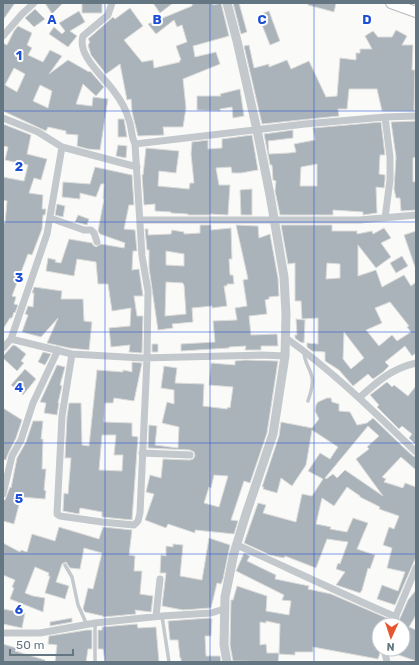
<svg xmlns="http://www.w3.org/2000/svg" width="419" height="665" viewBox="0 0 419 665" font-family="Rubik,sans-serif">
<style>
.building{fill:#aab3b9;stroke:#dcdcda;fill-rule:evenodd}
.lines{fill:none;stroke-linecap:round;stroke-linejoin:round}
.secondary-casing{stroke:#b3babf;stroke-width:12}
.service{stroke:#c3c8cc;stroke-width:3.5}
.minor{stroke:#c3c8cc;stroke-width:7}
.tertiary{stroke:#c3c8cc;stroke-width:9}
.secondary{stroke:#fff;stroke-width:10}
.grid{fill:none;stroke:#1d4ed8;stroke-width:1;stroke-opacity:0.55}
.grid-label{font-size:13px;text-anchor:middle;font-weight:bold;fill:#1d4ed8;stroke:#fff;stroke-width:4;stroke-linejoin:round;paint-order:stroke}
</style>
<rect width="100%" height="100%" fill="#fafaf8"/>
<!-- building -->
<path class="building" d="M3 3H15L3 20Z
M45 3H63L52 14Z
M82 3H102V13H82Z
M153 3H173L160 13Z
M200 3H213V5L221 3 229 36 193 46 195 57 216 52 220 64 183 79 186 108 183 127H163L164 135 138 136 132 112 131 99 127 100 120 64 106 74 91 55 88 45 90 42 88 39 113 17 115 19 130 8 143 26 124 40 142 62 153 60 154 68 180 62 179 61 181 60 176 46 187 42 182 25 177 27 174 20 156 34 148 24 192 6V4Z
M233 3H239L247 32 241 34Z
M308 3H336L334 12 308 5Z
M35 9 45 19 34 27 25 18Z
M79 11 85 22 70 31 77 36 68 47 49 34 54 27 62 34 65 31 59 23Z
M269 11 280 41 270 45 258 15Z
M18 26 32 33 27 45 32 48 28 55 43 62 50 50 62 56 49 74 68 60 89 72 90 71 104 87 96 96 83 84 76 104 92 106 93 97 108 99 100 150 88 149 77 146 78 135 66 134V131L48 127 46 131 3 111V43L7 45 14 31ZM14 68 25 74 17 92 5 85ZM40 85 52 91 48 108 33 101Z
M396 30 407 36 402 45H413L412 70H415L414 111H382L377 89H349L347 109H338L339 116 262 124 244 46 249 45 254 68 269 64V67L287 60 291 69 309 61 326 97 337 96 340 58 356 60V53H360V49H372L365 36 373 31 378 37H392Z
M240 89 244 116 233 118 232 107 220 109V111L197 110V96H221L220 94Z
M118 119H124L127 137H118Z
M416 121V157L413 158V182L416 181V210L401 211 400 198H396L394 189 396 157 391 122Z
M381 122 385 155H380L379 174 385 175V180L384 188 376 187 377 213 363 215V212L333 210V215H280L275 191 276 181 273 180 272 165H270L264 134 293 130V138L268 141 269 154 289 153 296 152 294 144 315 140 313 128ZM317 164V186H300L301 167Z
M3 124 31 135 27 154 47 159 41 180 34 178 29 193 43 195 42 209H46L45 215H43L42 229 32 255 28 254 12 296 16 297 14 304 18 305 15 313 14 312 12 318H10L3 329V223H5L7 201 3 200V177L24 181 28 165 5 160 8 147 3 146Z
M252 135 258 170 241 173H232L231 167 216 168 219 185H230L228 215 210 214V215H188V214L171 213V212L155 211V204L144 205 142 175H143L146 148 179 151 176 173 159 171 158 186 189 189 190 183H194L191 154 192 142 208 140V149L222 148V139Z
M118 145 127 146 126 158 116 156Z
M95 167 132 175 134 205H129L124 229 135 230 137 251H133L132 270 139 269 143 296H134L137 316H143L142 353 129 352 130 345 111 347 109 328 130 326 131 308 112 311 108 284H98L96 262 77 259 74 276 46 271 48 258 56 260 55 262 61 263 69 239 92 243 93 245 96 247 101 244 124 248 125 243 100 234 98 231 104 199H103L104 184H101L96 197 80 193V199L62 197 63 182 90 184Z
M252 189V215H241L240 190Z
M57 204 65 206 63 217 55 215Z
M78 215 89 219 87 225 75 222Z
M200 225H211V230L231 228 232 259H229L230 275H233L234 284H227V286H224L227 306 212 308V306L192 308 193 322 172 324 173 328 158 330 149 268V250H147L145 229H148V235L171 234 172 230 184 232V234L200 233ZM166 251 184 254V266L166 265ZM166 282 183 283V284L184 285 186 314 165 316Z
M236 225 258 226 259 238 270 234 278 278 279 296 269 297V299L265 300 267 314 249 316 251 335 277 334 278 346H261V350H245L246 346 229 347V348L181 351V344L215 342 213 321 237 320 235 308 247 306 243 280 248 279Z
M281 225H332V231H357V234L372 231 373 234 384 228 391 238 381 243 391 257 376 268 358 245V276L376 270 382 287 404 275 411 286 416 282V353L412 356 405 346 385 362 389 366 383 372 373 379 368 374 353 386 339 370 325 361V352L312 351 307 347V343L318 344V318L302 319 301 301H295V263L288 264ZM327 263 340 264V278L326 279ZM390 302 409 326 407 327 411 332 397 341 392 335 379 346 366 330 382 323 375 308ZM344 332 364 358 351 369 343 359Z
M416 231V266L415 267 404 235Z
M402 256 408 266 396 273 390 263Z
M34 287 62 291 61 299H83L84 321 92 322 89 350 69 348 47 343 58 318 41 337 22 332 28 315 25 314 28 306 33 307 34 293H32Z
M296 319 305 320 304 343 300 342 295 338V335H297Z
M152 344H158V352H152Z
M13 345 16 346 26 354 21 361 24 363 17 371 3 358V356Z
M43 352 51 354 45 365 38 362Z
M245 360 278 361 267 433 250 483 244 481 231 520 238 521 234 534 195 530V533L168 524 166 528 145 520 154 494 146 492 150 475 161 478 163 459 190 460 193 459 195 456 194 452 190 450 148 448 149 425 157 426 155 445 178 448 179 427 162 423 167 402 174 404V390L161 388 164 366 177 368 175 383 204 384 203 406 227 409 228 407 230 408 233 387 209 385 211 363 235 365V361ZM214 475 228 476 219 507 204 503 209 487 211 488Z
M132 362 142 363 134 401 114 398 113 403H105L104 422 132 423V436L138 437 132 520 102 517V512L80 508 79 514 63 511 64 493 68 494 71 458H65L67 417 69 403H81L82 445 89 446 97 370 123 372V370L132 372ZM102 435H116L114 455H123L122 471 99 470Z
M57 365 65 367 60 385 62 386 58 403H59L57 415 44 413 46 403 40 402Z
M25 369 36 379 23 395 11 385Z
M387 382 392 387 394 385 408 396 416 386V445L409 438 412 434 402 426 399 429 377 407 379 405 370 395Z
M327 398H331L332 402 339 404V411L350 412 357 425 367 423 373 418 403 447 413 456 416 457V470L401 457 382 477 386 479 384 482 403 488 405 483 416 487V557L395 605 377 599 382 585 398 591 405 572 387 568 392 548 383 545 389 527 394 529 399 516 379 509 380 507 360 497V496L347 487 334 506 322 498 316 524 331 527 330 529 347 532 353 518 368 523 357 549 375 555 370 569 368 568 362 590 360 593 336 585 345 572 336 569 338 563 340 564 348 542 327 539 316 568 285 556 284 558 270 555 244 543 258 503 266 505 263 513 296 522 302 494 312 496 323 479 308 471 320 453 330 459 338 447 312 430 306 465 292 486 281 478 277 493 263 489 264 487H262L279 436 281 422 312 428 319 419 315 411 316 405 318 402ZM368 426 379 436 367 447 369 449 356 459 383 496 345 470 337 478 333 474 326 479 325 478Z
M3 408 22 420 16 438 8 454 6 460 3 459Z
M33 421H43L41 439H43L42 469H46L44 490 46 491 45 499 21 497 14 524 3 521V500H5L10 487 11 488 17 458 26 442Z
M59 527 99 539 103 527 132 530 129 555 135 556 134 571H142L140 594 153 596 151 612 135 610 136 614 103 617V616L85 612 83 609 88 588 93 589 102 553 84 548 80 569 70 568 66 562 62 564 56 582 69 586 65 599 45 593 50 576H48L49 573 35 567 25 593 33 596 45 598 43 612 10 599 14 588 12 587 15 580 3 575V543L20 552 21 550 27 552 32 534 55 541Z
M209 538 230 545 223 579 221 584 217 583 211 608 183 610 162 606 166 573H160L161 555 166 556V546L173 547V544L183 545 180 576 202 580Z
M244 553 250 556 247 561 276 575 275 579 309 586 308 589 331 594 389 619 387 625H379V632L374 646 379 648 380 653 378 659 313 647V652H295V655L279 654 280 624 266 621V623L260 622V645L266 644 267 653H279L278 662 233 661 230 645 231 600H233L237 586 267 596 266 611 289 615 291 601 282 600 284 595 236 571Z
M416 590V615L409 627 416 630V661L390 652 389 649H403V625H397L408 600Z
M3 609 25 613 22 628 3 624Z
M72 618V622L50 626V622Z
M209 618 212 619 211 636H205L206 656H220L221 662H181V658H180L178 640H170L168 621Z
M137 624 138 628 156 627 159 662H105L103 649H98V630H102V627Z
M87 630H92V649H88L86 662H55L57 645 48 644 49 636Z
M3 644 16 648 15 651 45 660V662H3Z"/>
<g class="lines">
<!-- secondary casing -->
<g class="secondary-casing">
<path id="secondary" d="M391 3 416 12"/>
</g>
<!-- service -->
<path class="service" d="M304 352C304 362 310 368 312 377 314 385 310 394 308 401
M65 565 72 577 78 605 87 625
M162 616 169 662
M95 623V662"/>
<!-- minor -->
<path class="minor" d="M3 36 22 14 34 3
M3 118 38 132 62 147 47 234 11 339 3 348
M135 144 305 124 385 117 416 116
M62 147 137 167
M50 218 84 230H91L94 233 97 242
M385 218 390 180V157L385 117
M140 220H360L416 215
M286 338C334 372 374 412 416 452
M11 339 72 354 142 358 262 355 285 356
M72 354 62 416 57 514 60 516 102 522 134 525 138 521 140 513 147 358 148 291 142 256 135 144C131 136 132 128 129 120 126 109 120 99 113 90 102 75 77 55 83 36L108 15 112 3
M359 398C378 381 391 369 416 363
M142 453 190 455
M3 494 12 456 21 440 33 403 58 350
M237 545C290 569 342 594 396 617
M156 616 160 579
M392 625 416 568
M3 633H40L95 623 162 616 211 613 224 609
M384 649 387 662"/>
<!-- tertiary -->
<path class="tertiary" d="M227 662 224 645 225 597 234 553 246 514 273 434 285 356 286 314 284 277 270 195 257 130 237 41 227 3"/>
<!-- secondary -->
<use href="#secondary" class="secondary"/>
</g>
<!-- grid -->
<path class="grid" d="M105 3V662M210 3V662M314 3V662M3 111H416M3 222H416M3 332H416M3 443H416M3 554H416"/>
<g class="grid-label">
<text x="52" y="24">A</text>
<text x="157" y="24">B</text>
<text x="262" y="24">C</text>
<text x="367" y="24">D</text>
<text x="19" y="60">1</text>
<text x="19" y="171">2</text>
<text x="19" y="282">3</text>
<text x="19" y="392">4</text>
<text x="19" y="503">5</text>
<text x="19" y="614">6</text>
</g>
<!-- border -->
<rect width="419" height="665" fill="none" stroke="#657683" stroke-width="8"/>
<!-- north arrow -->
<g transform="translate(391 637) rotate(183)"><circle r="19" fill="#ffffff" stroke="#c1c8cd"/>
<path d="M0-3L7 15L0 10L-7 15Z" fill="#e4572e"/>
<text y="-6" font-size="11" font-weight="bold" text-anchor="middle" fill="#657683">N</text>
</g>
<!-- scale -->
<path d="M10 649v6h63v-6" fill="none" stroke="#657683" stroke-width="2"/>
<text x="16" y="649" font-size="12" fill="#657683" stroke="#ffffff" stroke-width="3" paint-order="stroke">50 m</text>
</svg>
